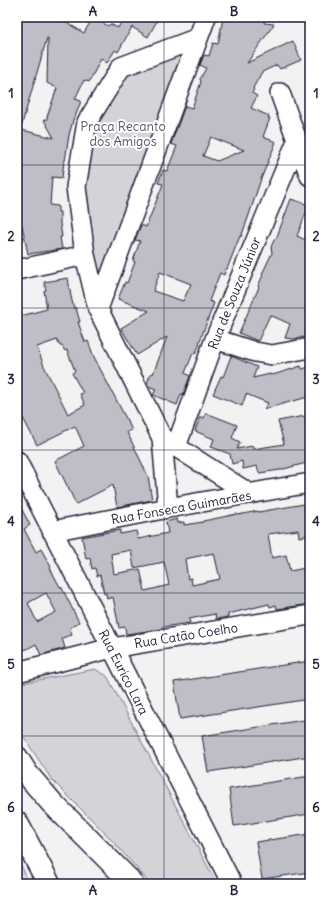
<svg xmlns="http://www.w3.org/2000/svg" width="327" height="901" viewBox="0 0 327 901" font-family="Delius,sans-serif">
<style>
.green{fill:#d3d3d8;stroke:#7a7a8a}
.building{fill:#bebec6;stroke:#22223b;fill-rule:evenodd}
.lines{fill:none;stroke-linecap:round;stroke-linejoin:round}
.minor-casing{stroke:#22223b;stroke-width:22}
.major-casing{stroke:#22223b;stroke-width:25}
.minor{stroke:#fff;stroke-width:19}
.major{stroke:#fff;stroke-width:22}
.grid{fill:none;stroke:#22223b;stroke-width:1;stroke-opacity:0.55}
.labels{text-anchor:middle;stroke-width:4;stroke-linejoin:round;paint-order:stroke}
.park-label{font-size:13px;fill:#57576a;stroke:#fff}
.street-label{font-size:13px;fill:#22223b;stroke:#fff}
.neatline{fill:none;stroke:#22223b;stroke-width:1.5}
.grid-label{font-size:13px;text-anchor:middle;font-weight:bold;fill:#22223b}
</style>
<rect width="100%" height="100%" fill="#f2f2f3"/>
<filter id="ink" filterUnits="userSpaceOnUse"><feTurbulence type="fractalNoise" baseFrequency=".025" numOctaves="2"/><feDisplacementMap in="SourceGraphic" scale="8" xChannelSelector="R" yChannelSelector="G"/><feConvolveMatrix kernelMatrix="1 2 1 2 8 2 1 2 1" color-interpolation-filters="sRGB"/></filter>
<g filter="url(#ink)">
<!-- green -->
<path class="green" d="M181 55 99 281 84 187 97 122 127 74Z
M95 669 107 676 217 884H149L142 874 106 834 52 780 17 727V684Z
M17 857 30 884H17Z"/>
<!-- building -->
<path class="building" d="M17 17H57L84 33 93 17 108 26 110 24 118 28 121 22 113 17H159L148 37 132 27 118 52 115 50 107 63 101 59 89 82 84 80 75 99 81 101 75 117H74L69 135 65 161H64L62 178 52 177 50 205 58 206V212H60V223L62 237H60L62 249 28 254 22 225H17V133L22 130 54 138 44 120 47 119V117L57 88 47 83 48 38H47L20 131H17Z
M235 17H265L264 23 274 24 247 63 293 41 301 60 280 69 277 65 262 72 253 88 254 89 252 93 257 96 251 108 269 116 268 118H270L263 137 276 142 261 179 248 218 241 237 240 236 227 269H226L224 275 220 273 209 301 214 303 199 343 200 344 195 354 193 353 185 373 190 376 183 395 181 394 177 405 153 395 156 389 148 386 147 383 151 373 153 374 167 337 137 355 121 328 149 311 118 299 125 282 127 283 135 262 133 261 140 241 135 240 141 225 146 227 163 184 158 183 163 170 167 171 177 146 171 144 185 106 192 108 201 82 200 79 206 68 200 65 204 55 209 56 213 43 218 44 223 18 235 19ZM211 137 244 150 217 161 203 156ZM160 272 191 284 183 301 153 291Z
M291 199 309 205 297 236 310 242V336L294 339 285 338 290 324 270 315 258 341 239 333 259 287 258 286 263 275 262 274 272 253 271 247 275 238 276 239Z
M68 278 71 297 74 308H76L80 322H78L85 342 88 341 94 357 132 430 127 432 148 476 152 500 117 507 113 485 76 504 55 461 84 446 75 426 37 445 23 418 17 421V317L47 309 44 291 46 290 44 282ZM57 340 60 346H62L65 351 67 350 75 371 72 373 83 393 80 394 85 405 68 414 44 366 37 347Z
M231 356 257 367 253 378 270 374V375L276 374 301 366 302 369 310 367V394L308 395V397L264 409 268 403 246 394 242 406 213 394 221 376 223 377Z
M206 413 237 425 232 438 240 442 237 449 252 446 253 449 284 444 278 421 310 415V462L280 470 259 473 257 466 243 469 242 461 232 464 230 454 211 447 214 439 195 431 200 417 204 418Z
M17 500 30 525 24 529 36 552 41 549 51 567 50 568 60 587 61 586 79 622 70 628 72 635 62 638 65 648 41 655 36 644 25 650 24 649 17 653ZM46 593 56 612 37 622 28 603Z
M310 503V535L299 537 298 530 268 534 272 558 286 555 290 571 310 567V604L277 609 276 605 270 607 269 604 228 614V617L216 619 215 614 189 619 190 623 162 627V629L126 634 125 627 119 628 113 597 107 599 106 593 104 594 100 575 97 576 95 568 92 569 90 558 86 559 82 537 120 530V534L136 531 138 539 168 533 166 522 177 519 178 523 184 522V525L203 522V521L218 518 237 514 238 515 258 511V512ZM131 550 134 568 164 562 169 585 145 591 140 569 114 574 111 554ZM214 553 220 579 192 585 191 578 188 579 185 559Z
M310 661V699L180 719 174 682Z
M310 719V756L208 772 202 736Z
M310 776V814L234 826 229 789Z
M310 834V872L262 879 256 842Z"/>
<g class="lines">
<!-- minor casing -->
<g class="minor-casing">
<path id="minor" d="M198 38 121 67 87 122 76 187 85 255 98 309 162 438 250 494
M280 93 310 176
M17 270 85 255
M98 309 206 17
M215 339 255 352 272 355 310 348
M162 438 168 508
M176 447 215 339 297 141
M17 461 232 884
M52 531 168 508 310 483
M17 672 112 648 310 615"/>
</g>
<!-- major casing -->
<g class="major-casing">
<path id="major" d="M17 758 27 774 52 803 127 878 132 884
M17 823 49 884"/>
</g>
<!-- minor -->
<use href="#minor" class="minor"/>
<!-- major -->
<use href="#major" class="major"/>
</g>
</g>
<!-- grid -->
<path class="grid" d="M164 17V884M17 165H310M17 308H310M17 450H310M17 593H310M17 736H310"/>
<g class="labels">
<!-- park labels -->
<g class="park-label">
<text x="123" y="131">Praça Recanto<tspan x="123" dy="15">dos Amigos</tspan></text>
</g>
<!-- street labels -->
<g class="street-label">
<text transform="translate(234 293) rotate(-68)" y="5">Rua de Souza Júnior</text>
<text transform="translate(181 507) rotate(-10)" y="5">Rua Fonseca Guimarães</text>
<text transform="translate(186 635) rotate(-9)" y="5">Rua Catão Coelho</text>
<text transform="translate(124 672) rotate(63)" y="5">Rua Eurico Lara</text>
</g>
</g>
<!-- margin -->
<rect width="327" height="901" fill="none" stroke="#fff" stroke-width="44"/>
<rect x="22" y="22" width="283" height="857" class="neatline"/>
<g class="grid-label">
<text x="93" y="16">A</text>
<text x="234" y="16">B</text>
<text x="11" y="98">1</text>
<text x="316" y="98">1</text>
<text x="11" y="241">2</text>
<text x="316" y="241">2</text>
<text x="11" y="384">3</text>
<text x="316" y="384">3</text>
<text x="11" y="526">4</text>
<text x="316" y="526">4</text>
<text x="11" y="669">5</text>
<text x="316" y="669">5</text>
<text x="11" y="812">6</text>
<text x="316" y="812">6</text>
<text x="93" y="895">A</text>
<text x="234" y="895">B</text>
</g>
</svg>
